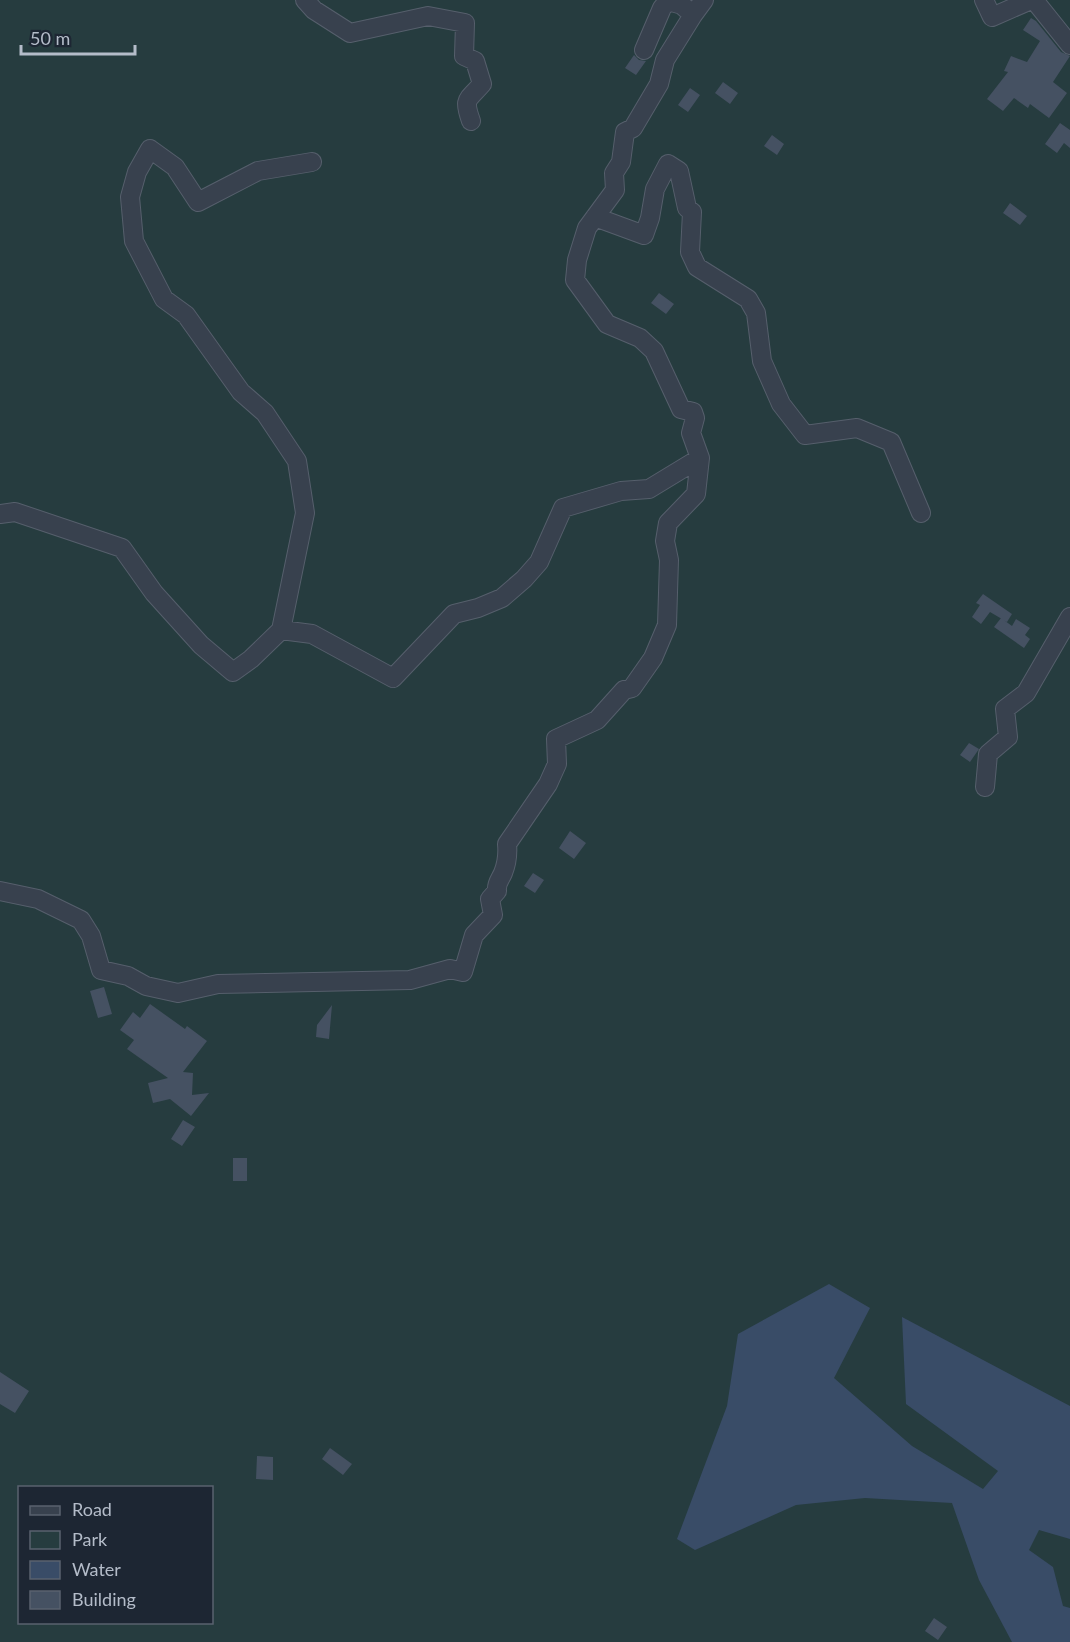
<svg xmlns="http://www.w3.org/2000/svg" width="1070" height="1642" viewBox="0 0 1070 1642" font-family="Lato,sans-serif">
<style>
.green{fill:#263c3f;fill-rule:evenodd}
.water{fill:#394c67}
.building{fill:#455162}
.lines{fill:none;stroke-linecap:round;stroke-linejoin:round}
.minor-casing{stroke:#565f6c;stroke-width:20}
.minor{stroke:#38414e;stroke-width:18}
</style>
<rect width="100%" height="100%" fill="#242f3e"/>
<!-- green -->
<path class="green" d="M0 0H1070V1642H0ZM20 1488H212V1622H20Z"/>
<!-- water -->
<path class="water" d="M829 1284 870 1308 834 1378 912 1446 983 1489 998 1471 906 1404 902 1317 1070 1406V1539L1039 1530 1029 1550 1053 1567 1063 1606 1070 1608V1642H1012L979 1580 952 1503 865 1498 796 1505 695 1550 677 1539 727 1406 738 1334Z"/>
<!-- building -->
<path class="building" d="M1031 18 1036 21 1061 52 1070 56 1053 82 1067 93 1049 118 1030 104 1028 108 1014 98 1003 111 987 99 1008 72 1004 71 1011 56 1027 62 1040 41 1023 30Z
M634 55 639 60 646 61 636 75 625 68Z
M723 82 738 93 730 104 715 93Z
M690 88 700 95 688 112 678 105Z
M1060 123 1070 130V148L1064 143 1057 153 1045 144Z
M772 135 784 144 777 155 764 146Z
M1010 203 1027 216 1020 225 1003 213Z
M659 293 674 304 666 314 651 303Z
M983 594 1012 614 1007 622 990 612 981 624 972 617 980 605 976 603Z
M1001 618 1012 626 1016 619 1030 628 1025 635 1030 639 1024 648 994 627Z
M969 743 979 749 970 762 960 755Z
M570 831 586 843 574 859 559 848Z
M533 873 544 880 535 893 524 886Z
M104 987 112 1014 98 1018 90 991Z
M150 1004 185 1029 187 1026 207 1041 183 1072 193 1073 192 1095 209 1093 191 1116 170 1099 153 1103 148 1083 168 1078 127 1049 134 1040 120 1030 133 1012 140 1018Z
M332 1005 329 1039 316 1037 317 1025Z
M183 1120 195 1127 182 1146 171 1139Z
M233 1158H247V1181H233Z
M0 1372 29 1391 15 1413 0 1404Z
M330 1448 352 1464 343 1475 322 1459Z
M257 1456 273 1457V1480L256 1479Z
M934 1618 947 1627 938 1640 925 1631Z"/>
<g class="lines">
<!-- minor casing -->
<g class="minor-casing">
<path id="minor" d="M305 0 314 10 350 33 428 16 465 23 464 56 475 61 482 84C467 101 463 98 471 121
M984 0 992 17 1031 0
M1034 0 1070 45
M644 50 662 8 668 1 682 5 693 15
M595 217 644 235 650 218 655 189 668 164 679 171 687 208 692 212 690 252 697 267 748 299 756 313 762 361 781 404 805 435 857 428 891 442 921 513
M0 514 15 512 122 548 154 593 201 645 233 672 251 659 281 630 312 634 393 678 454 614 478 608 502 598 524 579 539 562 563 508 621 491 649 489 700 458 691 433 695 418 693 412 681 409 654 351 640 338 607 324 575 280 577 260 587 228 615 190 614 173 621 162 625 132 633 128 659 84 665 60 693 15 704 0
M281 630 305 513 297 461 265 413 241 392 186 315 164 299 134 241 130 197 137 172 150 149 175 167 198 202 258 171 312 162
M985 787 988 754 1008 737 1005 709 1026 693 1070 617
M0 891 38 899 81 920 91 936 101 970 128 976 146 986 178 993 218 984 410 980 450 969 463 972 474 935 493 915 490 899 497 891C496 883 500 880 503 873 507 863 508 854 507 844L548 784 557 764 556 739 597 720 624 690 632 688 653 658 667 625 669 560 665 541 668 523 696 494 700 458"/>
</g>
<!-- minor -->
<use href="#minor" class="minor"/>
</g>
<!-- legend -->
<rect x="18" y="1486" width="195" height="138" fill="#1d2633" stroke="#59626f" stroke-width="1.5"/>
<rect x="30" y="1506" width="30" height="9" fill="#38414e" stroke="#59626f" stroke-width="1.5"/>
<text x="72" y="1516" font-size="18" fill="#b4bcc9">Road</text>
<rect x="30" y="1531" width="30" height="18" fill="#263c3f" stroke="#59626f" stroke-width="1.5"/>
<text x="72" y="1546" font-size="18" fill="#b4bcc9">Park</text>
<rect x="30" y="1561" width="30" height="18" fill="#394c67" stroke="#59626f" stroke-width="1.5"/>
<text x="72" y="1576" font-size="18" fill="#b4bcc9">Water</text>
<rect x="30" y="1591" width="30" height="18" fill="#455162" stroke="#59626f" stroke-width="1.5"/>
<text x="72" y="1606" font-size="18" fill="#b4bcc9">Building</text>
<!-- scale -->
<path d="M21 45v9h114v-9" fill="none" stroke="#b4bcc9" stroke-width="3"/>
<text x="30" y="45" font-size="18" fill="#b4bcc9" stroke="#1d2633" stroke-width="4.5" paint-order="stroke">50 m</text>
</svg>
